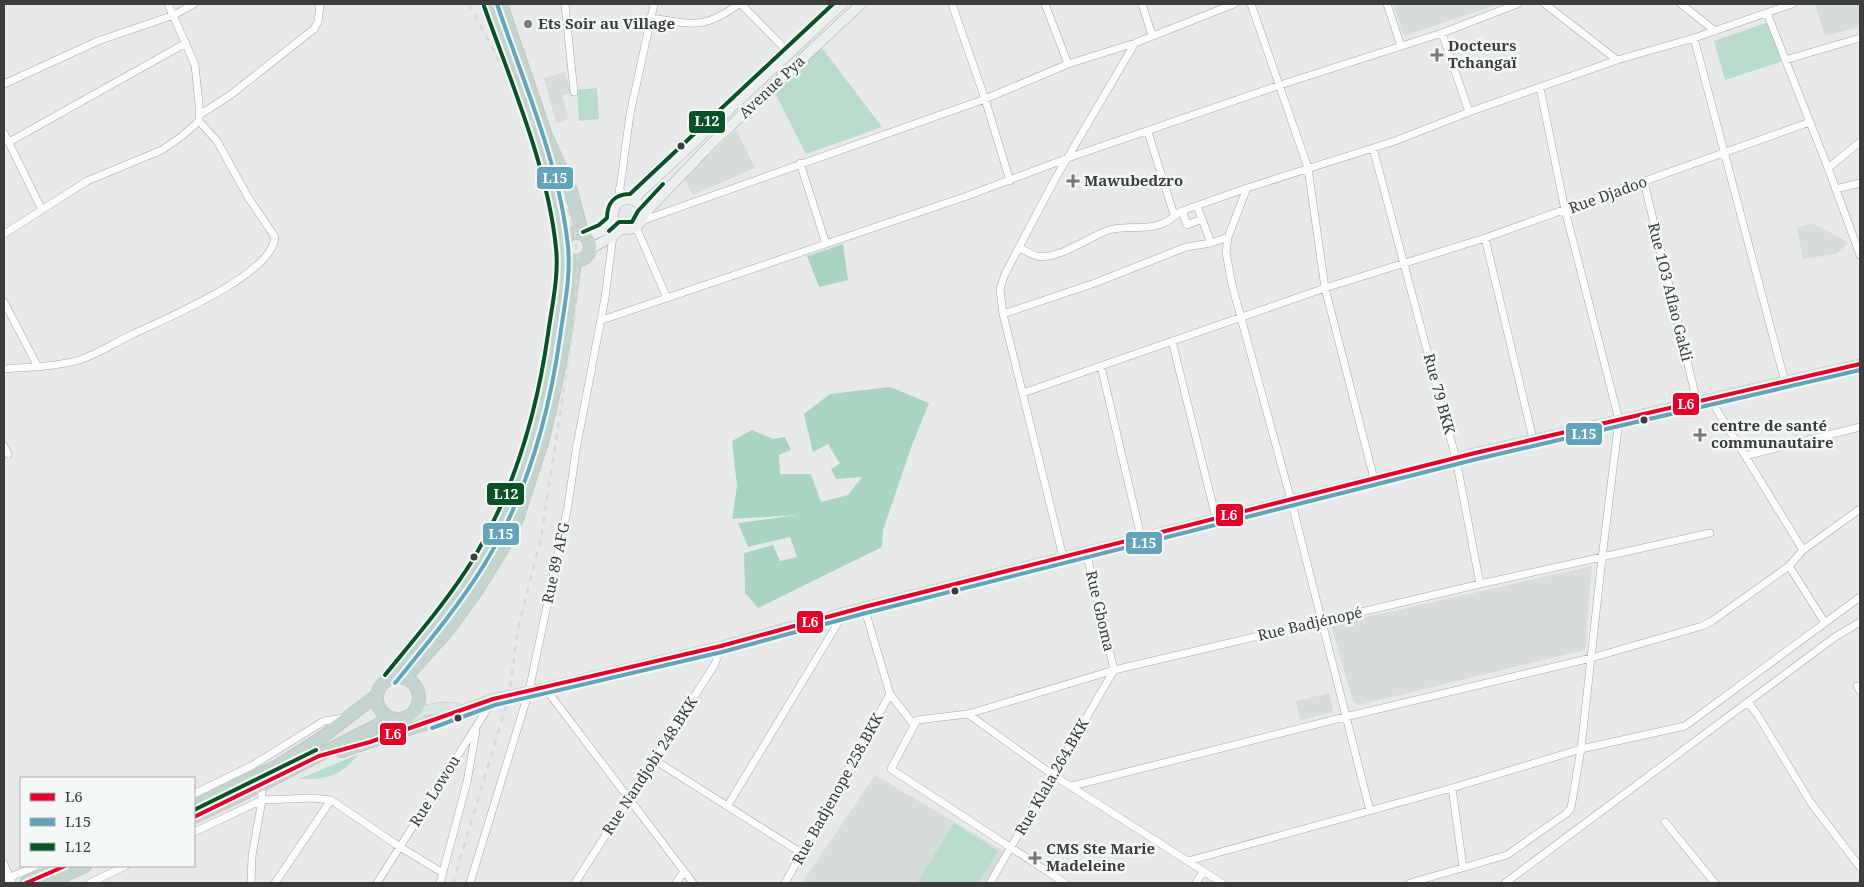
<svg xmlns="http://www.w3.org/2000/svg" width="1864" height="887" viewBox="0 0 1864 887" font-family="'Noto Serif',serif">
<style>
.built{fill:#d7deda}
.green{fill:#badccc}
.forest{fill:#a9d4c1}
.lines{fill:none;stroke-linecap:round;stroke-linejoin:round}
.street-casing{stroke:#a6a7a7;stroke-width:8}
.secondary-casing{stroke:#a6a7a7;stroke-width:11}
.primary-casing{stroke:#c5c6c5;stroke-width:11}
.highway-casing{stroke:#c5c6c5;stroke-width:14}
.street{stroke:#fcfcfc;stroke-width:7}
.secondary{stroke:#ebf0ee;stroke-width:10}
.primary{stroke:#dae5e1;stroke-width:10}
.highway{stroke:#c4d5cf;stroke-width:12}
.rail{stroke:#d9d9d9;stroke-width:2.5;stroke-dasharray:6 6;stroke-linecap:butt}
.bus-1-casing{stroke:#f4f8f6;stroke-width:8}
.bus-2-casing{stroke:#f4f8f6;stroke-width:8}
.bus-3-casing{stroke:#f4f8f6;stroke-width:8}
.bus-1{stroke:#e4002b;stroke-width:4}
.bus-2{stroke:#63a4bb;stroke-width:4}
.bus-3{stroke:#095228;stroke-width:4}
.poi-dot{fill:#787979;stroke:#f4f8f6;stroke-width:2}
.bus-dot{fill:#3b3c3c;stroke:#f4f8f6;stroke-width:2}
.labels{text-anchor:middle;stroke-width:5;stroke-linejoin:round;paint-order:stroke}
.poi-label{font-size:15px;font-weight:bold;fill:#3b3c3c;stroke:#f4f8f6;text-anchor:start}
.street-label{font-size:15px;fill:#3b3c3c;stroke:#f4f8f6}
.line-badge{stroke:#f4f8f6;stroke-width:2}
.badge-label{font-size:14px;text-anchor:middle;font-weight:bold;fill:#fff}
</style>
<rect width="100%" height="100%" fill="#e8eae9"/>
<!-- built -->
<path class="built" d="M1393 4H1499L1404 36Z
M1818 4H1860V27L1825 36 1815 5Z
M565 72 571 93 562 96 569 119 556 123 544 78Z
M736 129 755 168 693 195 683 178Z
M1812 223 1848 242 1846 245 1836 254 1803 259 1797 228Z
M1592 566 1585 650 1359 705 1353 701 1331 625Z
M1329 693 1333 709 1332 712 1300 720 1296 701Z
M875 775 1005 852 986 883H802Z"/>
<!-- green -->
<path class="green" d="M1774 20 1786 60 1725 80 1714 41Z
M822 48 882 127 806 154 774 91Z
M597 88 599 119 579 121 577 90Z
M359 754C339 777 329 779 299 779Z
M954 823 998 851 978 883H917Z"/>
<!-- forest -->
<path class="forest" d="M843 244 848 280 819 287 807 256Z
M890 387 929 403 912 445 883 530 882 547 758 608 745 593 744 553 773 545 780 561 797 557 790 537 748 547 738 523 798 515 732 519 737 486 732 441 752 430 773 439 785 437 791 450 779 455 780 474H811L821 502 848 495 862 477 836 479 831 469 840 464 828 444 813 452 804 414 830 394Z"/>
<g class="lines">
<!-- street casing -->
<g class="street-casing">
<path id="street" d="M565 4 574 92
M741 4 789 53
M952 4 985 99 1010 181
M1045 4 1068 64
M1142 4 1152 35
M1251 4 1308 168 1325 288 1374 479
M1387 4 1401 46
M1545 4 1617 60
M1681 4 1715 31
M1767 13 1828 168 1860 255
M651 18C692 24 703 30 739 4
M1442 33 1469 112
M1694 38 1785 382
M1785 60 1860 38
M4 84 98 41 174 15 194 4
M199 115 229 96 314 29 318 22 320 4
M1148 132 1174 215
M4 133 42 210
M9 142 186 43
M1373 148 1456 459 1480 584
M800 163 826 244
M1828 168 1860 142
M1644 182 1697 402
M619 189 628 199
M1836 189 1860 183
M618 203 630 114 654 4
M1197 206 1211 243
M1182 211 1187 225 1202 219
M641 221 985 99 1068 64 1135 43 1234 4
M636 227 667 298
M4 234 87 181 162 150 182 136 199 121
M1485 238 1533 439
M1019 247C1025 251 1030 254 1037 256 1057 261 1090 236 1109 230 1127 225 1149 231 1166 222 1172 219 1176 214 1182 211L1247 188
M4 302 38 367
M1003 314 1095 283 1186 247 1211 243 1228 237
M602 320 967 196 1068 158 1280 85 1442 33 1517 4
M1172 341 1216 518
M1101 366 1141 537
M4 369C29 367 55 367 79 360 98 354 114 343 131 335 162 320 273 275 275 237L248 197 217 141 199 121V104L195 65 168 4
M1023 393 1325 288 1485 238 1810 122
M1710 399 1803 550
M4 446 8 454
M1745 456 1860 427
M1063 557 1003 314 1000 289 1005 274 1055 179 1135 43
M1789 566 1825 623
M864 607 890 694 914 725
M1857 686 1860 691
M545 688 693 883
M1748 703 1757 714 1811 803 1860 867
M968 714 1053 775 1222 883
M653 759 803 854
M1072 786 1345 717 1591 658 1702 626 1712 621 1789 566 1803 550 1860 509
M1452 788 1463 867
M194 794 253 765 324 721 344 718
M728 805 844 613
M1370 811 1291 500 1232 285 1226 252 1228 237 1247 188 1395 141 1469 112 1617 60 1694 38 1792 4
M1665 822 1715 883
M194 832 262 800 312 798 331 800 400 847 443 873
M1188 861 1452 788 1581 749 1685 726 1860 597
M4 864 12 883
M4 880 36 866
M90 883 125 866
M251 883 252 856 262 800 261 785
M275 883 331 800
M377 883 493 700
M440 883 467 782 476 731
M470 883 529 691 568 506 576 450 605 298 613 236
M575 883 715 664 721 646
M676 883 684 871
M785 883 890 694
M990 883 1114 670 1086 551
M1065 883 891 769 917 720 968 714 1114 670 1480 584 1710 533
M1196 883 1203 872
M1410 883 1507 855 1567 813 1571 808 1581 749 1602 558 1619 420 1565 210 1540 88
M1505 883 1835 637 1860 622"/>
</g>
<!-- secondary casing -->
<g class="secondary-casing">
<path id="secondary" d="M613 214a15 15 0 1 1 30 0a15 15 0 1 1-30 0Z
M632 200 842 4
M643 215 712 143 861 4
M586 238 603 230 614 220
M590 249 613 236 622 228"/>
</g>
<!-- primary casing -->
<g class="primary-casing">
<path id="primary" d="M412 714C427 710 446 704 461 710
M406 718 416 721 430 722 493 699 545 688 721 646 864 607 1456 459 1475 453 1860 364"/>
</g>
<!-- highway casing -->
<g class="highway-casing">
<path id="highway" d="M501 4 546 136 571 191 583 235
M562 247a14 14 0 1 1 28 0a14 14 0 1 1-28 0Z
M377 698a21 21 0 1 1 42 0a21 21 0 1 1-42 0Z
M405 678 448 630 477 590 500 553 517 519 542 442 551 406 563 348 575 262
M390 679 447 608 479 561 507 508 535 431 552 350 563 270 562 247 554 195 536 136 490 4
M341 751 430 722
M194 806 279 765 320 739 377 695
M194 817 261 785 391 718
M26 883 65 866
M48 883 85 866"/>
</g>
<!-- street -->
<use href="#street" class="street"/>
<!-- secondary -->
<use href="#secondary" class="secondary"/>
<!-- primary -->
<use href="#primary" class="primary"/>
<!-- highway -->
<use href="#highway" class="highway"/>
<!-- rail -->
<path class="rail" d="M453 883 509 696 518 628 541 538 574 323 578 262 575 233 554 164 469 4"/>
<!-- bus-1 casing -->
<g class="bus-1-casing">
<path id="bus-1" d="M194 817 319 756 370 742 493 699 721 646 864 607 1475 453 1860 364
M26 883 65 866"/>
</g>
<!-- bus-2 casing -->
<g class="bus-2-casing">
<path id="bus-2" d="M395 683C426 645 458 607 484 565 526 497 549 415 560 337 564 307 571 277 568 247 560 165 523 81 497 4
M432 728 495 705 722 652 866 613 1477 459 1860 370"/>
</g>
<!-- bus-3 casing -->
<g class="bus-3-casing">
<path id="bus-3" d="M609 231 619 222H632L638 211 663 184
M583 232 599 225 607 218C607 203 615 194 630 194L833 4
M385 675C416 637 448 600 474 558 514 490 537 412 548 334 552 305 559 276 556 248 548 168 511 82 484 6
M194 810 316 750"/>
</g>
<!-- bus-1 -->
<use href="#bus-1" class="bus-1"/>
<!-- bus-2 -->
<use href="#bus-2" class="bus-2"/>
<!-- bus-3 -->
<use href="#bus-3" class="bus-3"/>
</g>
<!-- markers -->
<g class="poi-dot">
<circle cx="528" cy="24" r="5"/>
<path d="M1434.5 47.5h5v5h5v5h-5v5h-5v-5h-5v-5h5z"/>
<path d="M1070.5 173.5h5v5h5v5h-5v5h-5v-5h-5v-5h5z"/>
<path d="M1697.5 427.5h5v5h5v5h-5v5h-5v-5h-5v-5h5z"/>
<path d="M1032.5 850.5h5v5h5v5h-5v5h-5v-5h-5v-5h5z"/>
</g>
<g class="bus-dot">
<circle cx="681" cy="146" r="4.5"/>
<circle cx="1644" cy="420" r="4.5"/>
<circle cx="474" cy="557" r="4.5"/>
<circle cx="955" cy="591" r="4.5"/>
<circle cx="458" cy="718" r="4.5"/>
</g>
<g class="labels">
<!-- poi labels -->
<g class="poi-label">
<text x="538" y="29">Ets Soir au Village</text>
<text x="1448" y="51">Docteurs<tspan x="1448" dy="17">Tchangaï</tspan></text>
<text x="1084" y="186">Mawubedzro</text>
<text x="1711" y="431">centre de santé<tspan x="1711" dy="17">communautaire</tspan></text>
<text x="1046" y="854">CMS Ste Marie<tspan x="1046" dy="17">Madeleine</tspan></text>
</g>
<!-- street labels -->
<g class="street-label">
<text transform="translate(772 87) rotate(-43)" y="5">Avenue Pya</text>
<text transform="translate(1608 195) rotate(-20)" y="5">Rue Djadoo</text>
<text transform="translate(1670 292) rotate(76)" y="5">Rue 1O3 Aflao Gakli</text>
<text transform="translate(1439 394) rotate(75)" y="5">Rue 79 BKK</text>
<text transform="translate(556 563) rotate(-78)" y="5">Rue 89 AFG</text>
<text transform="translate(1100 611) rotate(77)" y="5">Rue Gboma</text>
<text transform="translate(1310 624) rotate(-13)" y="5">Rue Badjénopé</text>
<text transform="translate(650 766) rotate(-57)" y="5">Rue Nandjobi 248.BKK</text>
<text transform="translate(1052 777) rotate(-60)" y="5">Rue Klala.264.BKK</text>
<text transform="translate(838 789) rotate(-61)" y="5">Rue Badjenope 258.BKK</text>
<text transform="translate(435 791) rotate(-58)" y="5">Rue Lowou</text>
</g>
</g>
<g class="line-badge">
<rect x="688" y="110" width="38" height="24" rx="5" fill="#095228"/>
<rect x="536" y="166" width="38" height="24" rx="5" fill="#63a4bb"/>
<rect x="1672" y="392" width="28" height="24" rx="5" fill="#e4002b"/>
<rect x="1565" y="422" width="38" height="24" rx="5" fill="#63a4bb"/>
<rect x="486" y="482" width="39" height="24" rx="5" fill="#095228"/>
<rect x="1215" y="503" width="29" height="24" rx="5" fill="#e4002b"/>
<rect x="482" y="522" width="38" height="24" rx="5" fill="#63a4bb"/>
<rect x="1125" y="531" width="38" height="24" rx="5" fill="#63a4bb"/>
<rect x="796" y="610" width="28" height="24" rx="5" fill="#e4002b"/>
<rect x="379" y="722" width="28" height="24" rx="5" fill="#e4002b"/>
</g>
<g class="badge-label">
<text x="707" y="126">L12</text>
<text x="555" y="183">L15</text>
<text x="1686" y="409">L6</text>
<text x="1584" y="439">L15</text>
<text x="506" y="499">L12</text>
<text x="1229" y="520">L6</text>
<text x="501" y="539">L15</text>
<text x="1144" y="548">L15</text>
<text x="810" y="627">L6</text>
<text x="393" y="739">L6</text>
</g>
<!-- border -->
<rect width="1864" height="887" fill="none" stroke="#3b3c3c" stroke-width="10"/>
<!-- legend -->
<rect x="20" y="777" width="175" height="90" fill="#f4f8f6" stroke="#aaadac"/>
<rect x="30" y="793" width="25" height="8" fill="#e4002b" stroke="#aaadac"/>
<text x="65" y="802" font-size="15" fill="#3b3c3c">L6</text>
<rect x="30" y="818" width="25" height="8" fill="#63a4bb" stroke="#aaadac"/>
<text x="65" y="827" font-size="15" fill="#3b3c3c">L15</text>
<rect x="30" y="843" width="25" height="8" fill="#095228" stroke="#aaadac"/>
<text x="65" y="852" font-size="15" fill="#3b3c3c">L12</text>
</svg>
